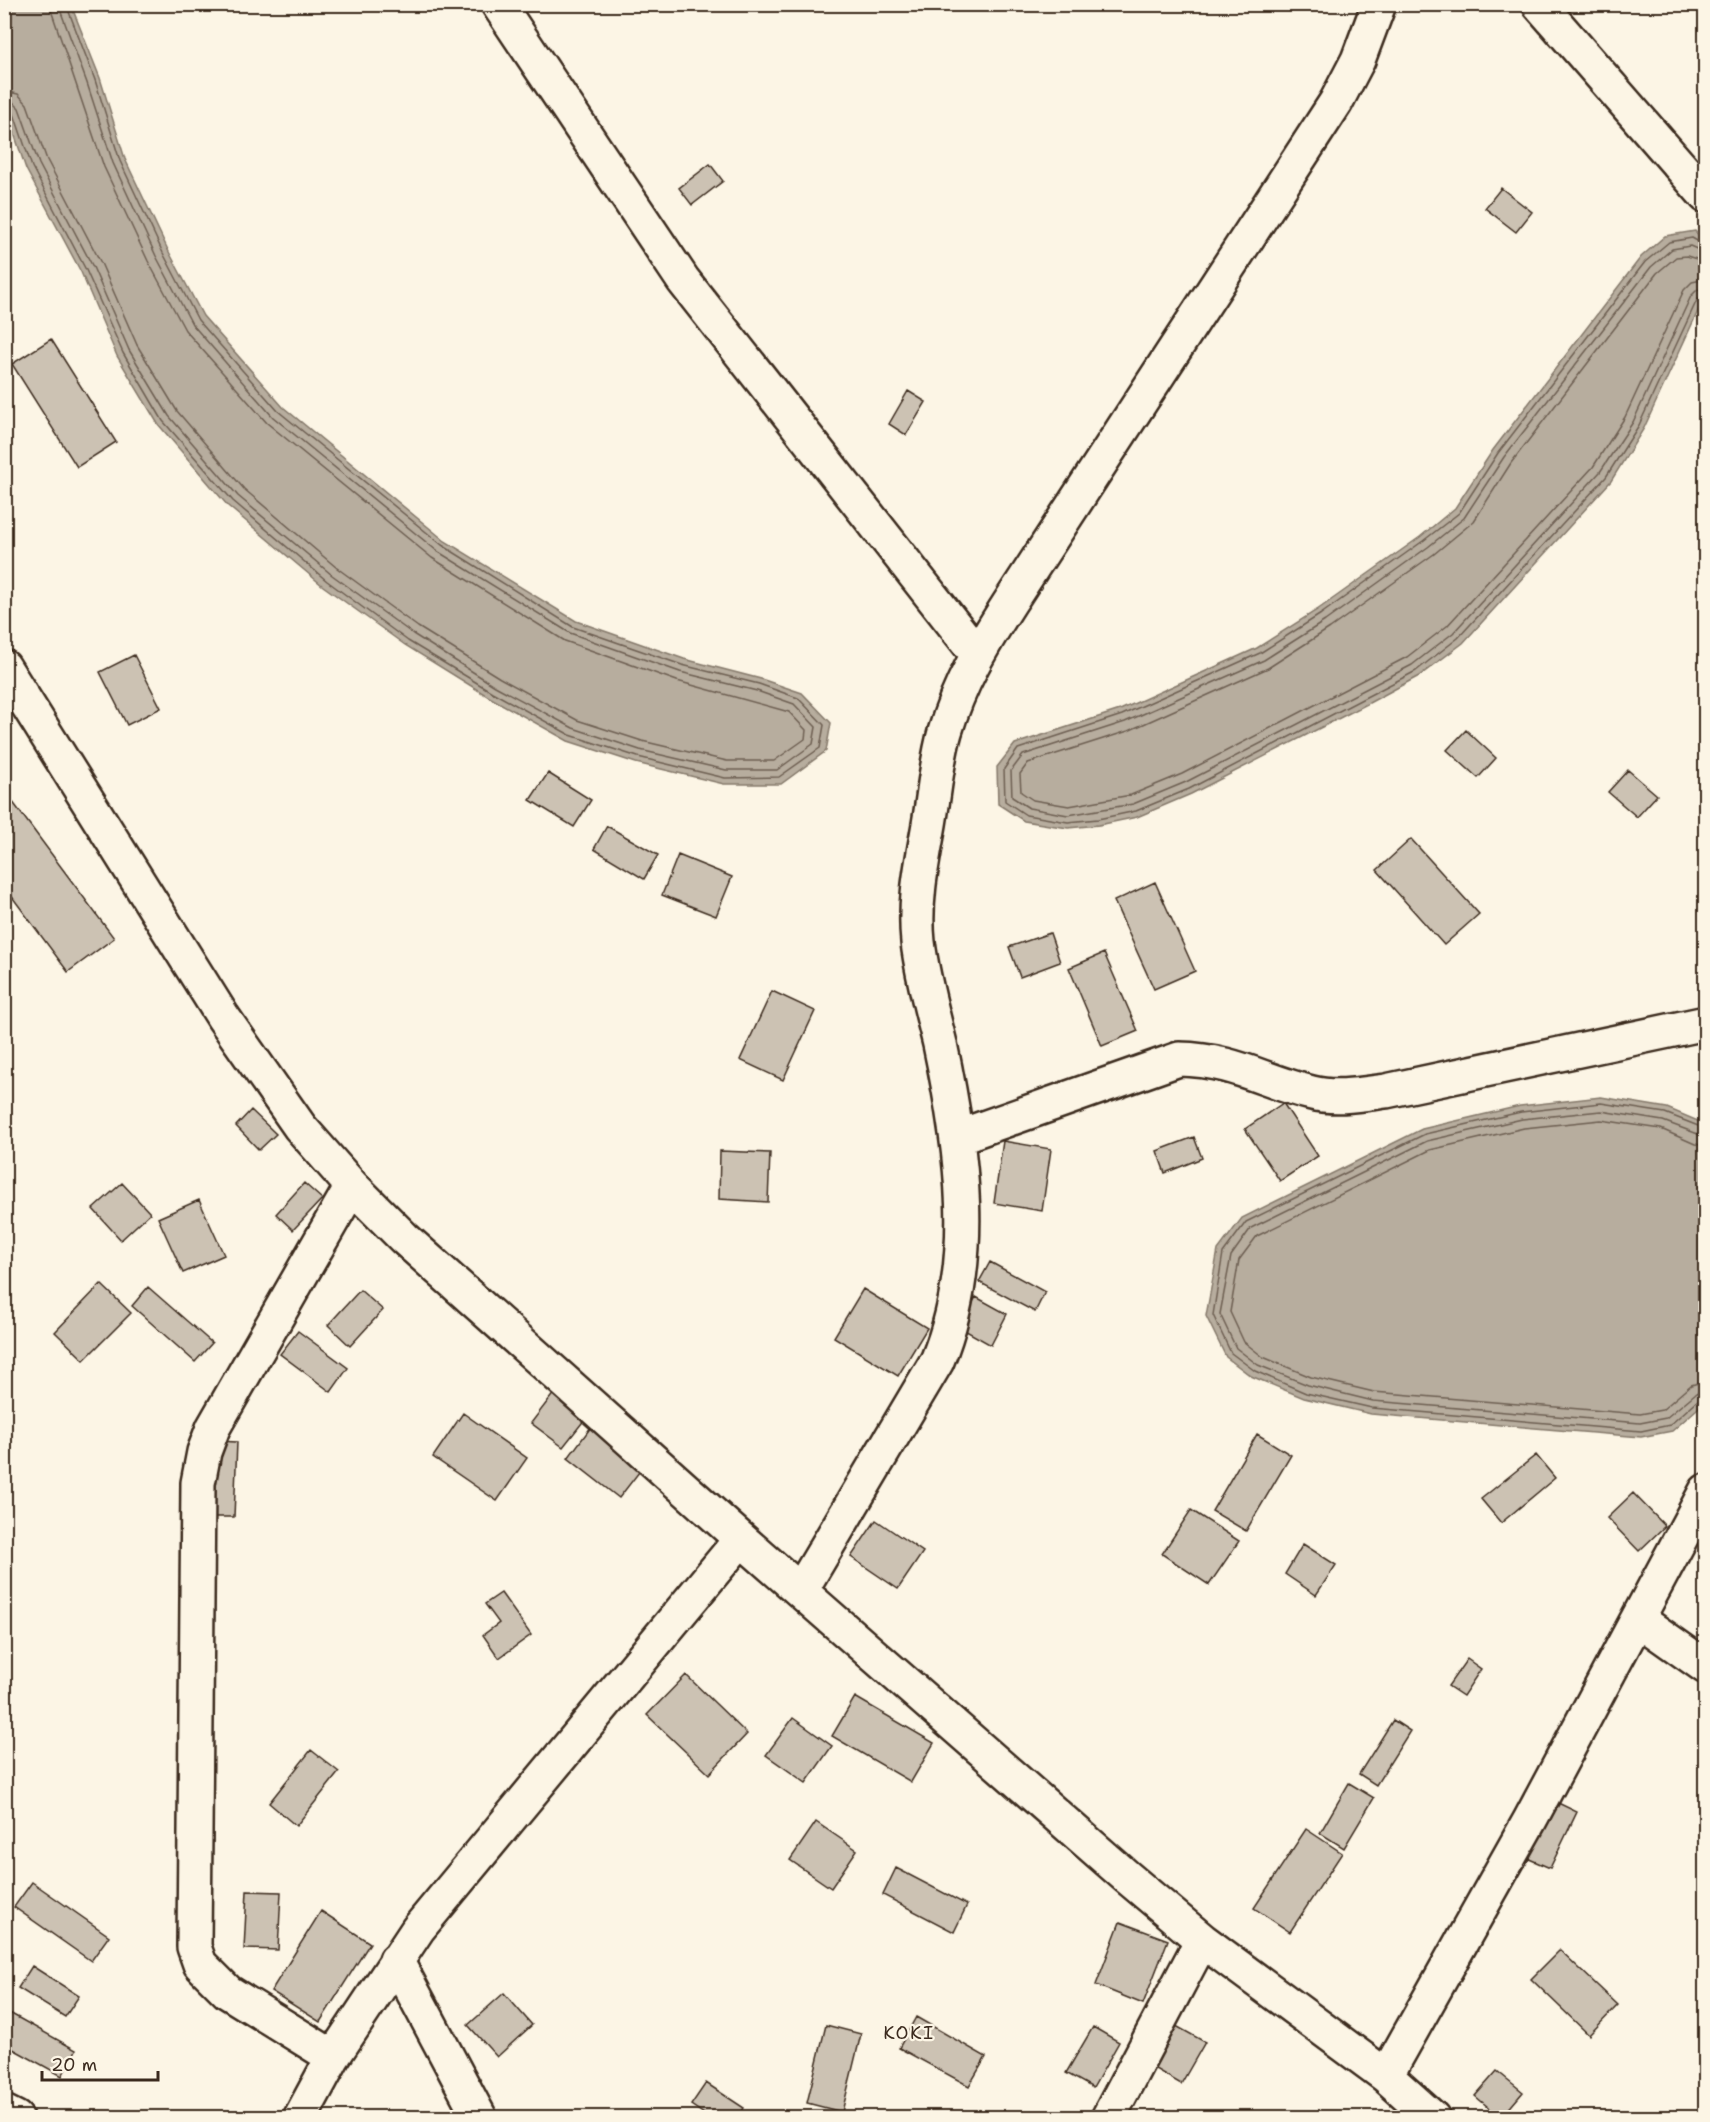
<svg xmlns="http://www.w3.org/2000/svg" width="1710" height="2122" viewBox="0 0 1710 2122" font-family="'Shantell Sans',sans-serif">
<style>
.water{fill:#b7ad9e;stroke:#85796b;stroke-width:1.5}
.lines{fill:none;stroke-linecap:round;stroke-linejoin:round}
.shore{stroke:#6d5e51;stroke-width:1.5}
.building{fill:#ccc2b3;stroke:#3b2a1e;stroke-width:1.5}
.minor-casing{stroke:#3b2a1e;stroke-width:38}
.minor{stroke:#fcf5e5;stroke-width:33}
.labels{text-anchor:middle;stroke-width:4.5;stroke-linejoin:round;paint-order:stroke}
.quarter-label{font-size:18px;letter-spacing:1.5px;fill:#3b2a1e;stroke:#fcf5e5}
</style>
<rect width="100%" height="100%" fill="#fcf5e5"/>
<filter id="ink" filterUnits="userSpaceOnUse"><feTurbulence type="fractalNoise" baseFrequency=".0167" numOctaves="2"/><feDisplacementMap in="SourceGraphic" scale="12" xChannelSelector="R" yChannelSelector="G"/><feConvolveMatrix kernelMatrix="1 2 1 2 8 2 1 2 1" color-interpolation-filters="sRGB"/></filter>
<g filter="url(#ink)">
<!-- water -->
<path class="water" d="M4 5H71L100 78 125 159 168 250 203 316 283 407 445 541 576 621 684 659 761 679 802 693 831 723 826 751 781 784H724L636 763 568 741 489 697 405 645 323 586 228 506 158 424 117 356 81 272 26 169 5 106Z
M1695 231 1705 242V296L1644 428 1611 481 1463 643 1419 676 1369 703 1191 794 1137 817 1099 825 1068 828 1024 821 998 804 997 767 1015 744 1120 710 1257 648 1317 610 1420 537 1455 508 1493 450 1641 257 1665 236Z
M1601 1097 1667 1108 1705 1124V1402L1672 1431 1641 1437 1371 1414 1304 1398 1251 1376 1226 1357 1206 1316 1218 1250 1242 1218 1422 1129 1520 1106Z"/>
<g class="lines">
<!-- shore -->
<path class="shore" d="M4 91 18 94 27 104 47 160 101 263 137 345 177 411 244 489 337 568 418 627 500 678 577 720 642 741 727 761H774L805 739 806 730 789 712 677 681 565 641 432 558 267 423 185 330 148 261 104 167 49 4
M4 100 13 102 19 108 39 164 93 267 129 350 169 416 238 496 332 575 413 634 495 686 573 728 640 750 726 770H777L813 744 816 727 794 704 757 691 680 672 570 633 437 551 273 417 192 324 156 256 113 163 87 83 58 4
M4 108 13 111 32 167 86 270 123 353 163 421 233 501 327 581 408 641 492 692 570 735 638 757 725 778 779 777 820 748 824 725 798 698 759 684 682 665 573 627 442 545 278 411 198 320 163 253 120 161 95 80 66 4
M1706 246 1692 238 1669 242 1645 262 1498 453 1459 513 1423 541 1321 614 1260 653 1122 715 1018 749 1004 769 1005 801 1026 815 1068 822 1098 819 1136 811 1189 789 1416 671 1458 638 1606 477 1639 425 1697 300 1706 296
M1706 253 1690 246 1672 249 1651 267 1504 457 1464 518 1428 547 1325 621 1264 660 1125 722 1023 755 1011 771 1012 797 1029 808 1068 815 1133 804 1186 782 1412 665 1453 633 1600 472 1633 422 1691 296 1697 290 1706 288
M1706 262 1687 256 1676 257 1657 273 1511 463 1474 521 1434 554 1330 628 1268 668 1128 731 1028 763 1020 774 1021 792 1033 800 1069 806 1131 795 1182 774 1407 657 1447 626 1593 467 1625 417 1684 290 1692 282 1706 279
M1706 1129 1665 1113 1601 1103 1521 1112 1425 1134 1246 1222 1223 1253 1213 1315 1231 1353 1255 1371 1306 1393 1372 1408 1641 1431 1670 1425 1699 1399 1706 1398
M1706 1137 1663 1121 1601 1111 1522 1119 1427 1141 1251 1228 1231 1256 1220 1314 1236 1348 1258 1365 1308 1385 1373 1401 1640 1423 1666 1418 1696 1393 1706 1390
M1706 1146 1695 1144 1661 1129 1601 1120 1524 1128 1430 1150 1257 1236 1239 1260 1230 1312 1244 1342 1263 1357 1311 1377 1374 1392 1640 1414 1662 1410 1691 1385 1706 1381"/>
</g>
<!-- building -->
<path class="building" d="M710 164 723 181 692 205 679 188Z
M1501 188 1532 212 1516 232 1485 208Z
M51 339 116 442 77 467 12 364Z
M908 391 926 402 906 435 889 424Z
M134 655 161 708 127 725 100 672Z
M1466 730 1496 758 1478 778 1447 750Z
M1628 770 1657 795 1637 817 1608 792Z
M548 773 591 800 574 827 530 800Z
M12 801 114 938 68 972 4 886V806Z
M607 826 658 855 644 879 594 849Z
M1411 839 1479 914 1444 945 1377 870Z
M678 855 732 877 716 916 662 895Z
M1155 882 1195 971 1154 989 1114 901Z
M1050 933 1060 962 1020 977 1009 947Z
M1104 953 1138 1031 1102 1046 1069 968Z
M772 991 815 1011 783 1080 740 1060Z
M1283 1103 1318 1156 1280 1181 1245 1129Z
M251 1110 276 1134 259 1150 236 1126Z
M1194 1137 1202 1158 1165 1173 1157 1151Z
M1003 1141 1051 1149 1042 1211 994 1203Z
M720 1151 770 1153 768 1202 719 1199Z
M122 1183 150 1213 121 1240 93 1209Z
M304 1183 322 1199 293 1230 276 1214Z
M199 1200 224 1255 183 1273 158 1218Z
M990 1262 1045 1292 1035 1312 979 1282Z
M101 1284 131 1313 84 1360 55 1332Z
M148 1287 212 1343 195 1362 132 1306Z
M863 1289 927 1328 898 1376 834 1337Z
M360 1290 383 1310 350 1346 328 1325Z
M976 1297 1007 1314 991 1345 959 1327Z
M298 1331 348 1368 331 1392 280 1354Z
M554 1393 586 1418 563 1447 531 1423Z
M463 1413 527 1458 497 1501 433 1457Z
M591 1427 643 1467 619 1498 568 1458Z
M1257 1434 1291 1455 1246 1531 1212 1511Z
M217 1441 237 1442 234 1517H214Z
M1536 1455 1555 1478 1501 1523 1481 1499Z
M1633 1493 1665 1526 1639 1551 1607 1518Z
M1191 1510 1239 1541 1209 1585 1162 1554Z
M876 1520 923 1552 898 1589 851 1557Z
M1303 1544 1336 1565 1316 1595 1285 1574Z
M501 1593 531 1635 499 1658 483 1635 499 1623 485 1604Z
M1467 1659 1481 1669 1463 1696 1448 1686Z
M686 1675 747 1734 709 1774 647 1715Z
M855 1697 934 1743 911 1782 832 1736Z
M793 1718 832 1746 806 1783 766 1755Z
M1393 1720 1410 1731 1376 1785 1359 1774Z
M311 1750 339 1772 296 1826 269 1803Z
M1349 1783 1374 1798 1344 1848 1320 1833Z
M1554 1801 1577 1812 1550 1868 1527 1858Z
M816 1822 857 1850 831 1888 790 1860Z
M1306 1829 1342 1853 1290 1932 1254 1908Z
M896 1868 967 1905 954 1932 883 1895Z
M32 1882 109 1936 91 1961 14 1907Z
M247 1891 281 1892 278 1950 244 1949Z
M321 1911 370 1943 320 2022 271 1991Z
M1120 1922 1168 1940 1143 2004 1096 1985Z
M1560 1950 1618 2005 1589 2035 1531 1979Z
M32 1966 79 1996 65 2017 18 1988Z
M504 1993 532 2025 497 2057 468 2025Z
M6 2011 76 2050 62 2076 4 2044Z
M916 2017 986 2057 969 2086 899 2048Z
M1167 2021 1205 2042 1181 2084 1143 2062Z
M826 2025 861 2034 842 2112 807 2103Z
M1093 2027 1119 2042 1093 2088 1066 2073Z
M1497 2071 1523 2092 1501 2118 1475 2096Z
M706 2083 744 2108 738 2118H710L691 2105Z
M1207 2111 1221 2118H1204Z"/>
<g class="lines">
<!-- minor casing -->
<g class="minor-casing">
<path id="minor" d="M498 4 683 280 977 654
M1539 4 1706 196
M4 667 223 1017 300 1127 352 1186 404 1238 741 1539 1127 1877 1202 1940 1386 2076 1433 2118
M958 1137 1179 1059C1235 1060 1262 1081 1312 1093 1336 1099 1362 1094 1386 1091L1706 1023
M801 1590 937 1361C979 1260 962 1148 940 1044 932 1011 922 976 918 942 914 903 921 868 928 830 934 798 936 763 945 732 959 684 983 644 1010 602L1336 102 1358 60 1379 4
M1638 1619 1706 1667
M396 1960 480 2118
M333 2057 228 1992 200 1964 194 1947 198 1483 204 1452 213 1428 352 1186
M1386 2076 1530 1820 1706 1491
M4 2112 16 2118
M300 2118 333 2057 418 1929 741 1539
M1108 2118 1202 1940"/>
</g>
<!-- minor -->
<use href="#minor" class="minor"/>
</g>
</g>
<g class="labels">
<!-- quarter labels -->
<g class="quarter-label">
<text x="909" y="2039">KOKI</text>
</g>
</g>
<!-- margin -->
<rect width="1710" height="2122" fill="none" stroke="#fcf5e5" stroke-width="24"/>
<rect x="12" y="12" width="1686" height="2098" fill="none" stroke="#3b2a1e" stroke-width="2" filter="url(#ink)"/>
<!-- scale -->
<path d="M42 2071v9h116v-9" fill="none" stroke="#3b2a1e" stroke-width="3"/>
<text x="51" y="2071" font-size="18" fill="#3b2a1e" stroke="#fcf5e5" stroke-width="4.5" paint-order="stroke">20 m</text>
</svg>
